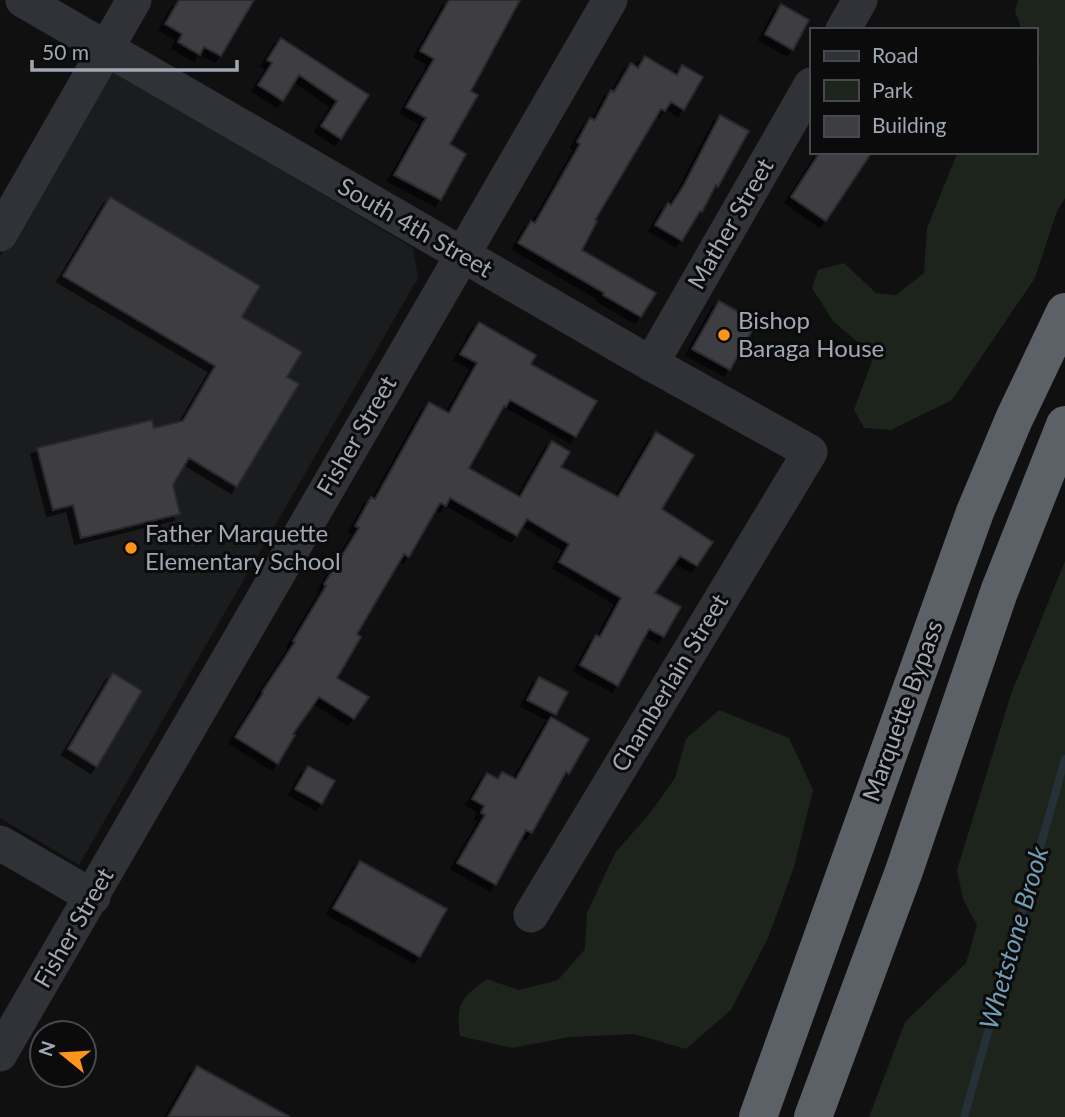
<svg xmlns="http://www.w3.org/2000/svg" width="1065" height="1117" viewBox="0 0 1065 1117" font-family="Lato,sans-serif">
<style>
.built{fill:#1b1c1e}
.green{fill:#1c241c}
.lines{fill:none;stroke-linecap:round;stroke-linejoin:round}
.stream{stroke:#253136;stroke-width:8}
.building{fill:#3c3e42;stroke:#292a2e;stroke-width:2;filter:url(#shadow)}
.minor{stroke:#303237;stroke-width:35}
.highway{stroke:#5c6168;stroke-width:38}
.poi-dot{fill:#ff941a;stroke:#0b0b0c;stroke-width:2.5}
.labels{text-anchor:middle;stroke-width:6;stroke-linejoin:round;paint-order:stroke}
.street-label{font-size:24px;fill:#9fa8b4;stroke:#0b0b0c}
.poi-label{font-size:24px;fill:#9fa8b4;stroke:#0b0b0c;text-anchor:start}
.water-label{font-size:26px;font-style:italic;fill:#729db4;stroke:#0b0b0c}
</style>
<defs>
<filter id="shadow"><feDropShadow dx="-6" dy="6" stdDeviation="0" flood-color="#0009"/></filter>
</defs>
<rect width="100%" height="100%" fill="#101011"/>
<path class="built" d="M106 66 413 248 418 278 79 865 0 818V256Z"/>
<path class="green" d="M1018 0H1065V198L1057 211 1035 278 952 400 891 430 864 428 854 410 874 356 833 321 812 288 818 270 844 263 876 293 896 295 924 273 927 228 956 156 961 152H1035V68L1040 61 1035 54V30H1022L1015 11Z
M1065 561V1117H869L905 1022 966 963 977 925 963 899 957 870 1011 694Z
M719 710 789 738 813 790 794 867 768 938 731 1010 686 1049 634 1034 569 1037 512 1048 460 1036C455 1004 462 997 487 979L519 990 558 980 585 949 587 913 615 853 651 812 675 778 686 739Z"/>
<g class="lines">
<path class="stream" d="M964 1117 1065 759"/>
</g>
<path class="building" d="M179 0H254L221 56 204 47 200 55 178 42 182 34 165 24Z
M449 0H520L471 91 478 95 450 144 466 154 441 200 394 175 426 118 406 107 434 59 420 51Z
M781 4 809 20 793 50 765 34Z
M281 38 369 95 341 139 321 126 337 101 299 75 283 101 258 85 272 63 267 60Z
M645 56 677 75 682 65 703 77 684 110 671 102 665 111 661 109 595 220 597 221 582 250 656 293 641 317 603 295 604 293 518 243 531 221 535 223 580 144 577 142 590 118 595 120 611 90 614 92 631 63 638 68Z
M720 115 749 131 718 187 716 185 702 212 700 211 682 241 655 225 668 203 671 205 684 185Z
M820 152H872L826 221 791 197Z
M110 197 260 286 242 317 302 352 287 377 299 384 237 487 189 458 173 485 180 514 81 538 73 505 53 510 37 448 152 420 154 428 183 421 215 366 63 276Z
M719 301 757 322 730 370 692 349Z
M479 322 536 355 531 364 597 401 576 437 510 400 506 407 504 406 469 468 520 497 552 441 570 452 561 467 618 497 656 432 694 455 662 509 713 542 697 566 680 556 655 593 681 607 664 637 649 629 618 686 580 665 596 635 600 637 621 598 559 562 569 544 527 519 517 536 450 498 446 506 440 503 409 557 404 554 357 634 361 637 337 678 369 697 354 719 319 697 293 734 295 735 278 764 235 737 263 693 262 692 295 642 293 641 326 586 324 584 359 528 355 526 371 497 375 499 429 402 449 413 477 363 460 354Z
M113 673 142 691 97 767 68 749Z
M539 677 568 692 556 715 527 700Z
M551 717 589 739 569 774 566 772 532 833 526 830 496 885 457 863 485 815 481 813 484 806 472 799 487 773 498 779 502 772 516 779Z
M308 766 335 781 322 804 295 789Z
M360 861 447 909 420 957 333 908Z
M197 1066 290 1117H168Z"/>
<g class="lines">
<path class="minor" d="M23 0 634 354 810 452 531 915
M843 30 860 0
M0 234 134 0
M651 364 811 85
M0 843 93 897
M0 1054 610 0"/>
<path class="highway" d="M758 1117 975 512 1014 419 1065 312
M813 1117 904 871 999 592 1065 425"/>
</g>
<g class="poi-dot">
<circle cx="724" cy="335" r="7"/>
<circle cx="131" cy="548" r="7"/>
</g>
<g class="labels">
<g class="street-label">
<text transform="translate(731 224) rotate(-60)" y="8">Mather Street</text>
<text transform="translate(415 228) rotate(30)" y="8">South 4th Street</text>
<text transform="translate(357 436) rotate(-60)" y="8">Fisher Street</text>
<text transform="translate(670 683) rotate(-59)" y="8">Chamberlain Street</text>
<text transform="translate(903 711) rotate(-70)" y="8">Marquette Bypass</text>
<text transform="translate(74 928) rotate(-60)" y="8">Fisher Street</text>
</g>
<g class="poi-label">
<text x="738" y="329">Bishop<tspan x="738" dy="28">Baraga House</tspan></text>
<text x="145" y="542">Father Marquette<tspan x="145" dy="28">Elementary School</tspan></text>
</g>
<g class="water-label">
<text transform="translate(1014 938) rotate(-74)" y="9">Whetstone Brook</text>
</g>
</g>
<rect x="810" y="28" width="228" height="126" fill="#0b0b0c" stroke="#464a4f" stroke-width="2"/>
<rect x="824" y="51" width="35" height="10" fill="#303237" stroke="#464a4f" stroke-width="2"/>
<text x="872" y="63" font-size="21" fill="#9fa8b4">Road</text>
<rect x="824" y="80" width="35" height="21" fill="#1c241c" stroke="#464a4f" stroke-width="2"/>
<text x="872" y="98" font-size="21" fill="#9fa8b4">Park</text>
<rect x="824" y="116" width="35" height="21" fill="#3c3e42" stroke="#464a4f" stroke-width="2"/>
<text x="872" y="133" font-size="21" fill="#9fa8b4">Building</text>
<g transform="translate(63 1054) rotate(288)"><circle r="33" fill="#0b0b0c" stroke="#464a4f" stroke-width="2"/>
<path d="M0-5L12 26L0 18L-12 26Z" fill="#ff941a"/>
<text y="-10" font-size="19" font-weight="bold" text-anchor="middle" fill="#9fa8b4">N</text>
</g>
<path d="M32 60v10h205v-10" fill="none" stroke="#9fa8b4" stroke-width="3.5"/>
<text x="42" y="60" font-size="21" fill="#9fa8b4" stroke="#0b0b0c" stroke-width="5" paint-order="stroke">50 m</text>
</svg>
